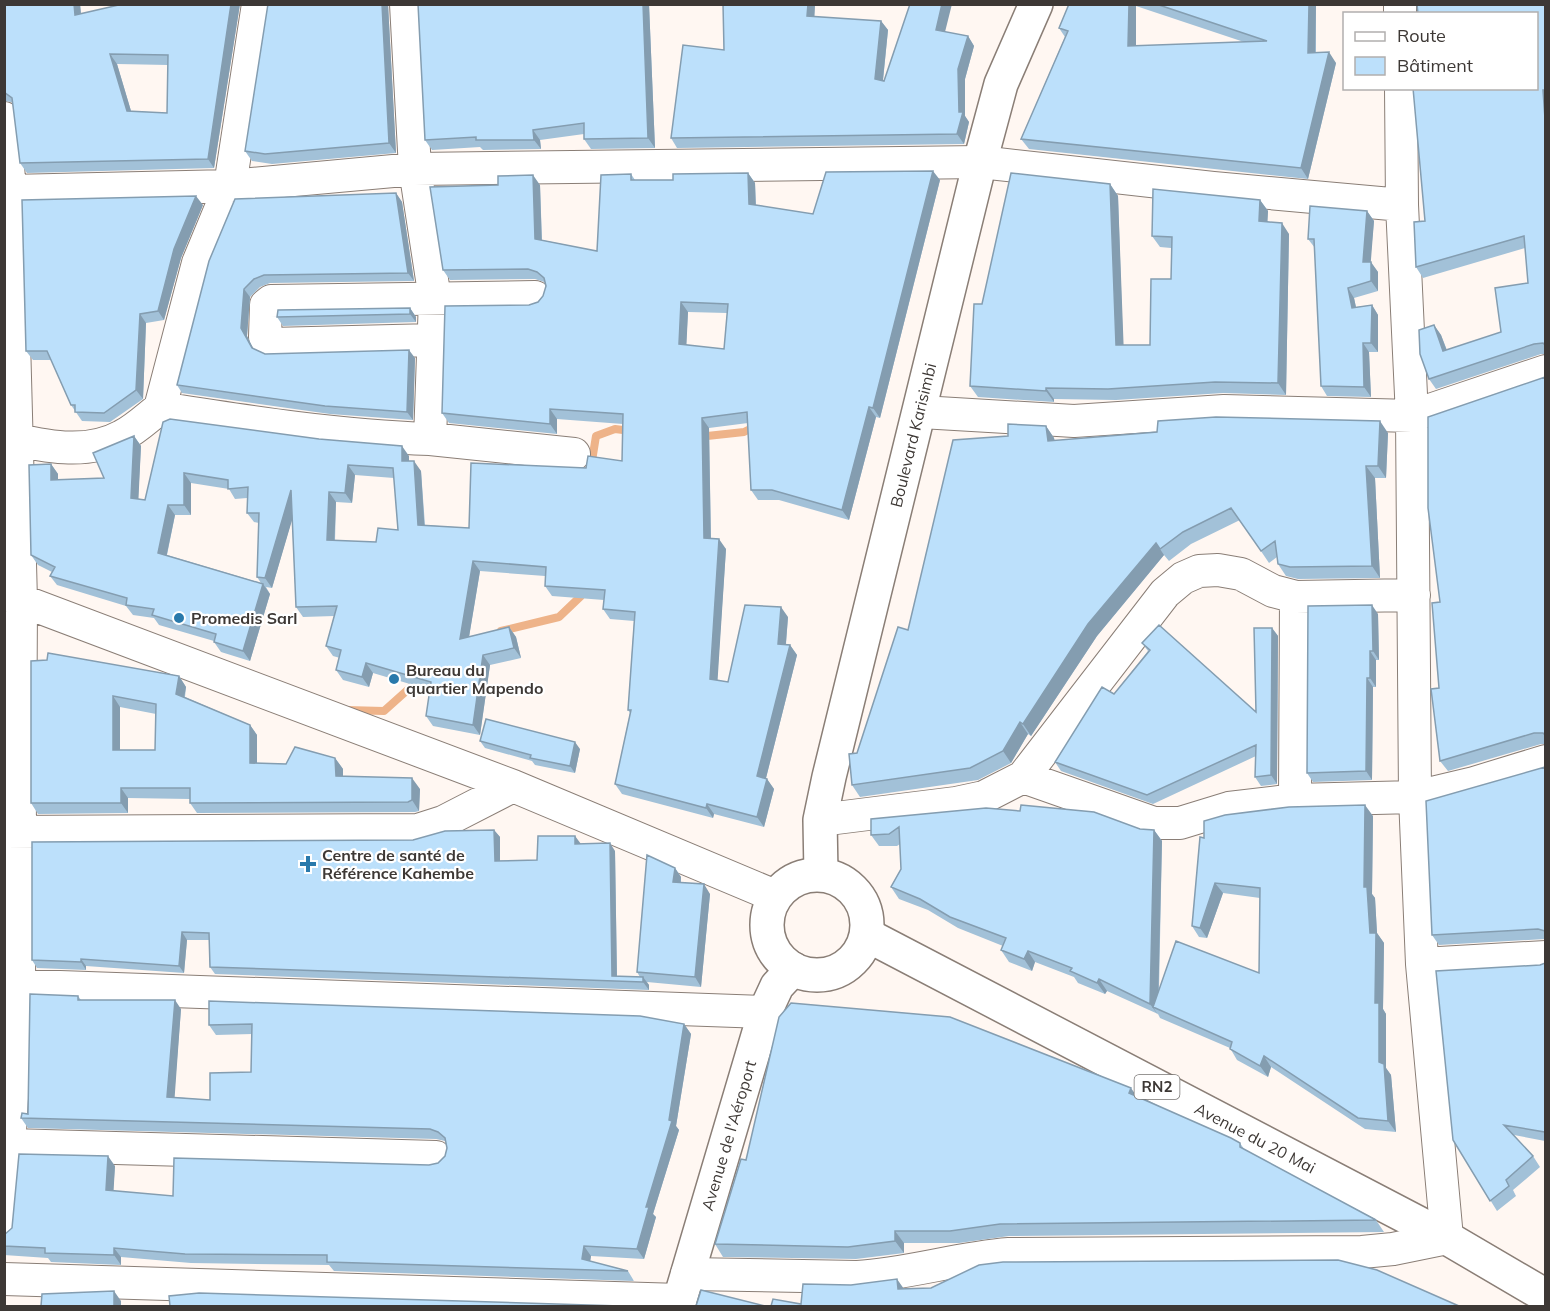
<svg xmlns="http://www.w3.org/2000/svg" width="1550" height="1311" viewBox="0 0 1550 1311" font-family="Mulish,sans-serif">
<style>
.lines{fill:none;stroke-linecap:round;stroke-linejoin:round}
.stream{stroke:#eeb389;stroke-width:8}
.minor-casing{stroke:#8a7e76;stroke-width:34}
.primary-casing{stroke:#8a7e76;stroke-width:36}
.trunk-casing{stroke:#8a7e76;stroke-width:36}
.minor{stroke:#fff;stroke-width:32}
.primary{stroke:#fff;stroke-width:33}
.trunk{stroke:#fff;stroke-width:33}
.wall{fill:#a2c1d8;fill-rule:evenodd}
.shaded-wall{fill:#849db0}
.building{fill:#bce0fb;stroke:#849db0;stroke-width:1.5;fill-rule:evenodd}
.poi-dot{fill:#2979ab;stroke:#fff;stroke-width:2}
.labels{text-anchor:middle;stroke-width:4.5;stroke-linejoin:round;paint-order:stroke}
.shield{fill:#fff;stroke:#777472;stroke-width:1.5}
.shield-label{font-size:15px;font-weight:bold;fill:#3d3835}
.street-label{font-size:16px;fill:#3d3835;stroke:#fff}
.poi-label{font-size:16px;font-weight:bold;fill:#3d3835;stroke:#fff;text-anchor:start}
</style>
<rect width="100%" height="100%" fill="#fff7f2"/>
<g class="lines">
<path class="stream" d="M698 437 744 432 758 425
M591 467 596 436 615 429 631 431
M501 631 559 617 581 596V590
M346 710 384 711 422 677"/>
<defs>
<path id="minor" d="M1400 4V14
M4 118 10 191 21 601 19 985 4 1228
M10 191 230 186 415 169 980 162 1213 188 1402 205
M434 340 271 344 265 337 266 305 271 301 535 297
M160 408 198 263 230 186 258 4
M921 412 1074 421 1224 411 1412 416 1546 371
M4 437C43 446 86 456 122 436 136 429 148 417 160 408 250 422 339 436 430 439L435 299 415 169 406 4
M430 439 574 454
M4 594 513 786 775 896
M1023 777 1154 823H1180L1229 808 1295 800 1415 797 1474 783 1546 761
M1295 800 1296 597
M820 820 956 803 984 797 1023 777 1165 593 1183 578 1199 571 1218 570 1241 574 1273 591 1296 597 1414 595
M4 832 418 830 443 822 513 786
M1422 964 1546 957
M4 985 765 1012
M10 1145 436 1157
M687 1274 857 1277C908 1274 957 1258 1009 1254L1362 1252 1393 1249 1447 1238 1422 964 1415 797 1412 416 1402 205 1401 88
M4 1279 680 1300"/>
<g id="primary">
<path id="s1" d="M821 874 820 820 829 777 980 162 1001 84 1036 4"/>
</g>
<g id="trunk">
<circle cx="817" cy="925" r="50"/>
<path id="s2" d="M867 935 1447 1238 1546 1296"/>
<path id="s3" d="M678 1306 765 1012 777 986 793 969"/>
</g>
</defs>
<use href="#minor" class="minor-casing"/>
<use href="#primary" class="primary-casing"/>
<use href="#trunk" class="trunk-casing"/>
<use href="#minor" class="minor"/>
<use href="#primary" class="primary"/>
<use href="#trunk" class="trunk"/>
</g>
<path class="wall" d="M4 4H80L81 14 123 4H240L214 168 27 173 20 163 13 103 11 102 4 101ZM117 64 168 65 167 113 131 111Z
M388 4 396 153 272 164 252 161 245 151Z
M418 4H649L655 148 591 149 584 139V134L540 140 541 149 483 150 480 147 432 150 425 140Z
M723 4H815L814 17 881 21 888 30 883 81 945 32 968 36 974 46 965 79V116L969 122 964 144 677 148 671 138 724 50Z
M1069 4H1316V53L1336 63 1308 179 1029 149 1021 139 1065 37 1059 28ZM1136 6 1244 42 1136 46Z
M1545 4V354H1541L1436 389 1429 379 1434 325 1441 335 1447 350 1501 332 1528 283 1525 248 1423 278 1416 267 1425 221 1536 88Z
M748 173 755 183 756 205 813 214 940 180 880 418 876 417 849 520 779 500H758L751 490 748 423 709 428 711 539 726 549 717 680 728 682 788 617 786 644 790 645 797 655 766 778 767 779 774 789 764 827 714 814 713 818 622 794 615 784 630 713 628 710 634 621 610 619 603 609 604 600 552 596 545 586V576L480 571 469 637 509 627 516 637 521 658 490 665 480 735 433 726 426 716 430 690 373 673 369 687 343 680 336 670 340 658 333 656 326 646 334 616 303 617 296 607 292 519 272 588 266 587 270 594 250 661 221 652 214 642V641L159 625 154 618 133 615 126 606 57 585 50 576 52 572 38 565 31 555 51 464 58 474V480L104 478 134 436 141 446 138 499 145 500 163 422 409 456V461L421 471 425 525 469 528 586 468 622 461 623 424 557 419V434L449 423 442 413 529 305 538 302 543 296 546 286 544 282 535 279 450 280 443 270 540 185 542 240 597 251 631 174 635 180H673ZM688 312 727 313 724 349 686 345ZM355 475 394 478 398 530 376 542 335 541 336 502 352 503ZM191 483 229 489 235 499 247 498V513L254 522 259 523 257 577 261 583 167 555 175 515H191Z
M1110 184 1118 196 1123 345H1150L1171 279V248L1160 247 1152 236 1260 200 1268 211 1267 222 1289 234 1286 395 1223 393 1116 400 1054 399V402L978 397 970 386 982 304Z
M396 193 402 202 414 281 270 283 260 287 250 297 247 336 253 348 265 354 415 358 413 420 330 414 182 393 177 385 209 261Z
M203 205 181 258 164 320 146 323 143 399 110 422 82 421 71 405 51 360H33L26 351Z
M1367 211 1374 221 1370 262 1378 272V291L1354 298 1356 307 1372 305 1378 315V352H1369L1371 397 1327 396 1321 386 1315 248 1308 239Z
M410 308 416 317V322L283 326 277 317Z
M1545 377V744H1541L1448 771 1440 761 1439 688 1440 602Z
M1046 426 1054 438 1055 441 1388 433 1386 478H1375L1380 578 1298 579 1286 576 1278 564 1277 557 1269 563 1240 520 1191 544 1169 561 1164 555 1097 636 1031 736 1028 734 1011 763 978 780 860 797 852 785 857 753 908 630 1008 436Z
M1378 614 1379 660H1376V687H1373L1372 780 1313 782 1307 773Z
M1272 628 1278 636 1277 784 1261 786 1255 777 1256 756 1153 804 1061 771 1055 762 1114 694 1148 651 1142 643 1256 712Z
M31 661 179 676 186 687 185 697 250 725 257 735V763L286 764 335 758 343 769V776L420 789 419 811 415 812 197 813 190 803V799L128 798V813L38 814 31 803ZM120 707 156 714 155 750H120Z
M480 741 580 749 575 773 535 765 532 761 485 748Z
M1545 767V939L1439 945 1432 935Z
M1373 816 1372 894 1375 898 1377 933 1384 943 1383 1009 1386 1014V1068L1391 1075 1396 1132 1365 1129 1271 1067 1268 1077 1237 1060 1230 1048 1160 1018 1158 1014 1107 991 1105 994 1078 983 1074 977 1035 962 1032 971 1009 962 1001 950 1003 946 958 928 928 910 899 899 891 887 901 869 900 844 897 846H879L871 835V819L1154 830 1162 841 1159 990 1259 973 1260 898 1223 893 1207 938 1199 937 1192 926 1204 838Z
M494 830 500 837V861L537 860 575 836 580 844 615 851 617 976 640 977 637 972 675 868 681 877V882L710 894 701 987 647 982 649 985V990L215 974 210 967 209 940H187L184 973 86 966V970L37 968 32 960 413 840Z
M1545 963V1141L1514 1135 1533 1156 1540 1167 1513 1190 1516 1196 1497 1211 1453 1140 1540 965Z
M78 996 81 1000 181 1009 174 1097 210 1100 251 1072 252 1034 216 1035 209 1025V1001L684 1024 691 1034 676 1126 679 1130 653 1214 656 1217 644 1259 591 1256 590 1261 628 1271 634 1281 334 1271 329 1265 191 1263 121 1257V1265L51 1262 48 1258 4 1255V1235L115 1166 113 1191 173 1196 429 1165 438 1163 445 1156 447 1148 445 1141 436 1139 28 1128 21 1118 28 1114Z
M1137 1096 1240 1143 1244 1149 1376 1220 1384 1232 1009 1236 959 1243H904V1253L856 1259 723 1257 715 1244Z"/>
<path class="shaded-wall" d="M74 4H80L82 25 75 15Z
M231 4H240L214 168 208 159Z
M382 4H388L396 153 389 143Z
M643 4H649L655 148 648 138Z
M808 4H815L814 26 807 16Z
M942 4H952L943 40 936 30Z
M1129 4H1135L1136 6V57L1128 46Z
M1309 4H1316L1315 64 1308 53Z
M881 21 888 30 882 89 875 79Z
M968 36 974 46 965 79V116L969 122 964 144 957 134 958 69Z
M1329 52 1336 63 1308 179 1301 168Z
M110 54 117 64 134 121 127 111Z
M1543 90 1545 93V119Z
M533 130 540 140 541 149 534 140Z
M933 171 940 180 880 418 873 408Z
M748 173 755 183 756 214 749 204Z
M533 175 540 185 542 249 535 239Z
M1110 184 1118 196 1124 356 1116 345Z
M396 193 402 202 414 281 408 273Z
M196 196 203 205 181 258 164 320 158 311 174 249Z
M1260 200 1268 211 1267 232 1259 221Z
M1367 211 1374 221 1370 272 1363 262Z
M1282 223 1289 234 1286 395 1278 383Z
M1371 262 1378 272V291L1371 281Z
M1348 288 1354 298 1358 317 1352 308Z
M244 289 250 297 247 336 257 356 252 348 241 328Z
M681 302 688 312 686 354 679 344Z
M1372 305 1378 315V352L1371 343Z
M410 308 416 317V322L410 314Z
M140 314 146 323 143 399 136 390Z
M1434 325 1441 335 1451 362 1443 351Z
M1363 343 1369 352 1371 397 1364 387Z
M409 350 415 358 413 420 407 412Z
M1046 388 1054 399V402L1046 391Z
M869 407 876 417 849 520 842 510Z
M550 409 557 419V434L550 424Z
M702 418 709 428 711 548 704 538Z
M1380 421 1388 433 1386 478 1378 466Z
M1046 426 1054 438 1056 453 1048 441Z
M134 436 141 446 138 508 131 498Z
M402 446 409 456V471L402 461Z
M414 461 421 471 425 535 418 525Z
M51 464 58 474V490L51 480Z
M348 465 355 475 352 503 345 493Z
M1366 466 1375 478 1380 578 1372 566Z
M184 473 191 483V515L184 505Z
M291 490 298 500 272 588 265 578Z
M329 492 336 502 334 550 327 540Z
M168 505 175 515 165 563 158 553Z
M719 539 726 549 717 689 710 679Z
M1156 543 1164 555 1097 636 1031 736 1023 724 1088 624Z
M473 561 480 571 467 649 460 639Z
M263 584 270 594 250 661 243 651Z
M1372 605 1378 614 1379 660 1373 651Z
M781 607 788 617 785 654 778 644Z
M509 627 516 637 521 658 514 648Z
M1272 628 1278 636 1277 784 1271 775Z
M790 645 797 655 764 786 757 776Z
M1370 651 1376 660V687L1370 678Z
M483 655 490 665 480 735 473 725Z
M366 663 373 673 369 687 362 677Z
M179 676 186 687 183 704 176 694Z
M1367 678 1373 687 1372 780 1366 771Z
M113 696 120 707V760L113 750Z
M1020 722 1028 734 1011 763 1003 751Z
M250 725 257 735V774L250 763Z
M575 742 580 749 575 773 570 766Z
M335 758 343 769V786L336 776Z
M412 778 420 789 419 811 412 800Z
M767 779 774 789 764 827 757 817Z
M121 788 128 798V813L121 803Z
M707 804 714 814 713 818 706 808Z
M1365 805 1373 816 1372 894 1375 898 1377 933 1384 943 1383 1009 1386 1014V1068L1391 1075 1396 1132 1388 1121 1379 1062 1370 933 1364 887Z
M494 830 500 837V869L495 861Z
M1154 830 1162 841 1158 1009 1153 1007 1158 1015 1150 1004Z
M575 836 581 844H575Z
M610 843 615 851 617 981 612 976Z
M675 868 681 877 680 891 673 882Z
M1215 883 1223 893 1207 938 1200 928Z
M704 884 710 894 701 987 695 977Z
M182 932 187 940 184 973 179 966Z
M1028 951 1035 962 1032 971 1024 959Z
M81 959 86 966V970L81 962Z
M643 977 649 985V990L643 982Z
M1099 979 1107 991 1105 994 1097 983Z
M175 1000 181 1009 174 1106 167 1097Z
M684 1024 691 1034 676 1126 679 1130 653 1214 656 1217 644 1259 637 1249 646 1207 669 1120Z
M1264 1056 1271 1067 1268 1077 1260 1066Z
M1131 1088 1140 1101 1129 1093Z
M108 1156 115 1166 113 1200 106 1190Z
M895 1231 904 1243V1253L895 1241Z
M584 1246 591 1256 589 1269 582 1259Z
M114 1248 121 1257V1265L114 1255Z
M897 1279 904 1289H898Z
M114 1291 121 1301V1306H114Z"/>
<path class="building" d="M4 4H74L75 15 123 4H231L208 159 20 163 12 98 4 92ZM110 54 168 55 167 113 127 111Z
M268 4H382L389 143 265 154 245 151Z
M418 4H643L648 138 584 139V123L533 130 534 140H476V137L425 140Z
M723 4H808L807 16 881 21 875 79 884 81 910 4H942L936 30 968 36 958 69 959 112H963L957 134 671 138 683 45 724 50Z
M1069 4H1129L1128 46 1267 41 1156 4H1309L1308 53 1329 52 1301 168 1021 139 1068 31 1059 28Z
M1417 4H1545V90H1543L1545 119V345L1543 343 1534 344 1429 379 1420 354 1419 330 1434 325 1443 351 1501 332 1495 288 1528 283 1524 236 1416 267 1414 222 1425 221 1413 88H1536V14H1418Z
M933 171 873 408 869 407 842 510 772 490H751L747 412 702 418 704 538 719 539 710 679 728 682 745 605 781 607 778 644 790 645 757 776 767 779 757 817 707 804 706 808 615 784 631 710H628L635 612 603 609 605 590 545 586 546 567 473 561 460 639 509 627 514 648 483 655 473 725 426 716 431 682 366 663 362 677 336 670 341 650 326 646 337 606 296 607 291 490 265 578 257 577 259 513H247L248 487 228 489V480L184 473V505H168L158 553 263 584 243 651 214 642 216 634 152 615 154 609 126 605 127 598 50 576 55 567 31 555 29 465 51 464V480L104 478 93 453 134 436 131 498 145 500 163 422 170 419 319 439 402 446V461H414L418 525 469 528 471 463 586 468 588 456 622 461 623 414 550 409V424L442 413 445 306 529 305 538 302 543 296 546 286 544 278 537 272 528 269 443 270 430 187 498 185V176L533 175 535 239 597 251 601 175 631 174V180H673V174L748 173 749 204 813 214 826 172ZM681 302 728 304 724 349 679 344ZM348 465 393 468 398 530 378 528 376 542 327 540 329 492 345 493Z
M1011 173 1110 184 1116 345H1150L1151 279H1171L1172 237 1152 236 1153 189 1260 200 1259 221 1282 223 1278 383 1215 382 1108 389 1046 388V391L970 386 974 304H982Z
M396 193 408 273 264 275 254 279 244 289 241 328 252 348 265 354 409 350 407 412 325 406 177 385 209 261 235 199Z
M196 196 174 249 158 311 140 314 136 390 104 413 75 412V405H71L47 351H26L22 200Z
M1310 206 1367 211 1363 262H1371V281L1348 288 1352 308 1372 305 1371 343H1363L1364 387 1321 386 1314 239H1308Z
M410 308V314L277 317 278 310Z
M1545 377V735L1543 733H1534L1440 761 1431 689 1439 688 1432 603 1440 602 1428 508V417Z
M1216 417 1380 421 1378 466H1366L1372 566 1290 567 1278 564 1275 541 1261 551 1231 508 1183 532 1160 549 1156 543 1088 624 1023 724 1020 722 1003 751 970 768 852 785 849 754 857 753 898 627 908 630 953 440 1008 436V424L1046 426 1048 441 1157 432 1158 421Z
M1372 605 1373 651H1370V678H1367L1366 771 1307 773 1308 606Z
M1159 625 1256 712 1254 628H1272L1271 775 1255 777 1256 745 1147 795 1055 762 1102 687 1114 694 1150 650 1142 643Z
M48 653 179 676 176 694 250 725V763L286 764 295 747 335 758 336 776 412 778V800L408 802 190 803V788H121V803H31V661L47 660ZM113 696 156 704 155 750H113Z
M486 719 575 742 570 766 530 758 531 755 480 741Z
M1545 767V931L1538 929 1432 935 1426 801Z
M1021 805 1094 812 1140 829 1154 830 1150 1004 1099 979 1097 983 1070 971 1072 968 1028 951 1024 959 1001 950 1006 938 950 917 920 899 891 887 901 869 899 827 889 834 871 835V819L986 808 1020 811Z
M1365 805 1364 887H1367L1370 933H1376L1375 1003H1379V1062L1384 1064 1388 1121 1358 1118 1264 1056 1260 1066 1230 1049 1232 1042 1153 1007 1176 941 1259 973 1260 888 1215 883 1200 928 1192 926 1200 837 1204 838V821L1225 815 1289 807Z
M494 830 495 861 537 860 538 836H575V844L610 843 612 976 643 977V982L210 967 209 933 182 932 179 966 81 959V962L32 960V842L413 840 445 831Z
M647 855 675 868 673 882 704 884 695 977 637 972Z
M1545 963V1132L1504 1125 1533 1156 1506 1180 1509 1186 1490 1201 1453 1140 1436 971 1540 965Z
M30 994 78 996V1000H175L167 1097 210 1100V1073L251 1072 252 1024 209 1025V1001L640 1016 684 1024 669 1120 672 1121 646 1207H649L637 1249 584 1246 582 1259 628 1271 327 1262V1255L185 1254 114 1248V1255L45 1253V1248L4 1246V1235L12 1228 19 1154 108 1156 106 1190 173 1196 174 1158 429 1165 438 1163 445 1156 447 1148 445 1138 438 1132 430 1129 21 1118 22 1113 28 1114Z
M791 1003 950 1017 1131 1088 1129 1093 1231 1138 1240 1143V1147L1376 1220 1000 1224 950 1231H895V1241L848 1247 715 1244 741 1159 746 1160 779 1017Z
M1338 1260 1377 1270 1459 1306H771L773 1299 801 1304 803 1284 851 1285 897 1279 898 1289 931 1288 979 1265 1003 1262Z
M701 1290 765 1306H696Z
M114 1291V1306H41L42 1294Z
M199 1293 621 1306H170L169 1296Z"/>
<g class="poi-dot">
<circle cx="179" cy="618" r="6"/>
<circle cx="394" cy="679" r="6"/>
<path d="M305 855h6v6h6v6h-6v6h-6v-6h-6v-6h6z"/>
</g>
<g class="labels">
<rect class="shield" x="1134.5" y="1075" width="45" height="24" rx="4.5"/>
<g class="shield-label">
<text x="1157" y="1092">RN2</text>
</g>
<g class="street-label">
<text dy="6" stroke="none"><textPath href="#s1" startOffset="450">Boulevard Karisimbi</textPath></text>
<text dy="6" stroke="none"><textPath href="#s3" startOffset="178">Avenue de l'Aéroport</textPath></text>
<text dy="6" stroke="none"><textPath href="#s2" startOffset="438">Avenue du 20 Mai</textPath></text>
</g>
<g class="poi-label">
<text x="191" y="624">Promedis Sarl</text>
<text x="406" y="676">Bureau du<tspan x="406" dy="18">quartier Mapendo</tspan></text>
<text x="322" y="861">Centre de santé de<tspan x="322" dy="18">Référence Kahembe</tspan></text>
</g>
</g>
<rect width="1550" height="1311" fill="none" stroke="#3d3835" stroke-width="12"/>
<rect x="1343" y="12" width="195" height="78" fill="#ffffff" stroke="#b1afae" stroke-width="1.5"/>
<rect x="1355" y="32" width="30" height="9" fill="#ffffff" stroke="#b1afae" stroke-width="1.5"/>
<text x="1397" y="42" font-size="18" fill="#3d3835">Route</text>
<rect x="1355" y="57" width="30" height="18" fill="#bce0fb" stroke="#b1afae" stroke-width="1.5"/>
<text x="1397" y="72" font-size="18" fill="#3d3835">Bâtiment</text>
</svg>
